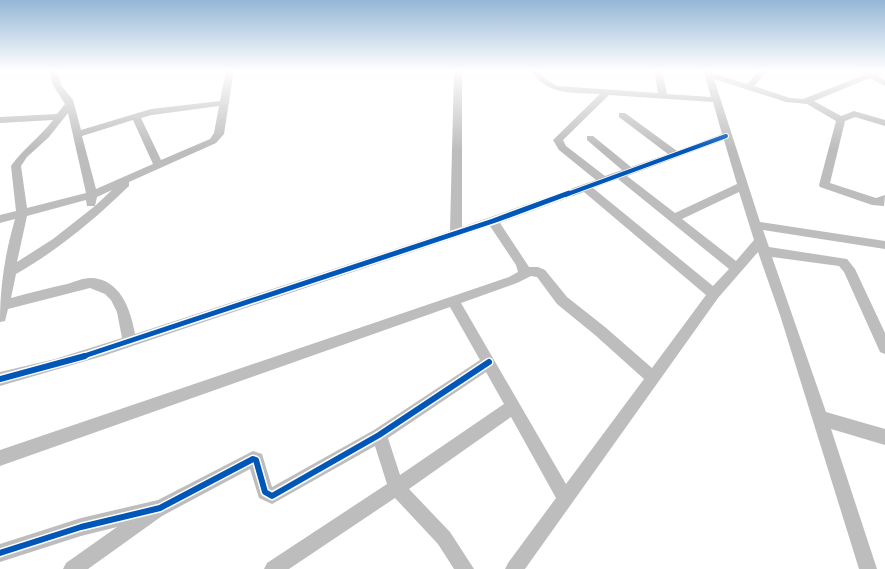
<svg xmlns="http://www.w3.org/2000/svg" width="885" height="569" viewBox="0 0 885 569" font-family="'PT Sans',sans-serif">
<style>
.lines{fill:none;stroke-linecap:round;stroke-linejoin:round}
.minor{fill:#bdbdbd;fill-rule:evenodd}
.cycleway-far2-casing{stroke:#fff;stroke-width:6}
.cycleway-far1-casing{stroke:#fff;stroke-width:8}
.cycleway-casing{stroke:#fff;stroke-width:9}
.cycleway-far2{stroke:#0057b8;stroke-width:4}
.cycleway-far1{stroke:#0057b8;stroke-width:5}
.cycleway{stroke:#0057b8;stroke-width:6}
</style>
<rect width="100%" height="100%" fill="#fff"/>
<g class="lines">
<path class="minor" d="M49 70H57L61 85 73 100 81 130 151 109 220 101 226 70H234L224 134 216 143 129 182V186C94 220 58 250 16 274L11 298C29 293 48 288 67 284 74 282 83 278 90 278 120 278 131 310 135 334L450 231 454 70H462V227L596 180 559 150 553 140 600 94C569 92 550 96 529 70H537L547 80 557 86 658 93 654 70H662L667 94 711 97 703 70H711L712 73 747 84 760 70H769L754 86 790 98 803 99 864 75 857 70H867L871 72 885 70V72L877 76 885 80V86L870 78 814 101 841 116 854 111 885 120V126L855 117 845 121 830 183 876 198 885 195 884 206 872 205 820 187 819 185 836 121 807 104 786 102 714 79 760 222 885 241V249L763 230 769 247 847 259 855 269 885 333V354L880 352 844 272 839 266 772 257 826 412 885 429V445L831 429 877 569H859L780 315 758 252 718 298 525 569H505L508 563 556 498 511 417 409 489 450 532 474 569H454L438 544 395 498 289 569H264L267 563 387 484 375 446 272 504 259 498 250 469 162 516 88 569H63L66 563 117 527 81 536 0 562V544L81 518 158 500 253 451 262 454 272 487 374 430 480 360 450 307 0 466V450L509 277 518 272 516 265 490 226 103 356 0 386V372L55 359 122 338 117 312 111 300 105 294 90 288 8 309 5 321 0 322C0 286 5 254 15 219L0 223V215L16 211 11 166C23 149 40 137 53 120L0 123V117L57 114 65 104 53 85ZM609 95 713 102 722 134 677 151 625 113H619V117L668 154 631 167 593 136H587V140L622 170 605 176 566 146 563 140ZM219 106 214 133 210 139 161 160 141 118 152 115ZM68 113 86 193 27 208 21 166 27 157 49 137ZM133 120 153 164 96 189 82 136ZM724 140 737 184 675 213 627 176ZM618 179 729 269 713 286 593 188ZM112 190 95 206 97 197ZM584 192 706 295 652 368 605 327 567 297 545 270 538 267H529L500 223ZM739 192 754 240 736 261 682 219ZM86 200 87 206H95L53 239 17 262 27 216ZM531 276 537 277 557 304 595 335 644 379 566 484 461 303 517 283ZM486 372 504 404 400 475 388 438Z"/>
<defs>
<path id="cycleway-far2" d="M565 195 726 136"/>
<path id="cycleway-far1" d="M81 357 493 221 569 193"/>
<path id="cycleway" d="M0 379 85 356
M0 553 81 527 160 508 253 459 256 460 265 492 272 496 379 435 489 362"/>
</defs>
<use href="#cycleway-far2" class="cycleway-far2-casing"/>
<use href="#cycleway-far1" class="cycleway-far1-casing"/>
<use href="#cycleway" class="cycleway-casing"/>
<use href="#cycleway-far2" class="cycleway-far2"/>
<use href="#cycleway-far1" class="cycleway-far1"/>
<use href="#cycleway" class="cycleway"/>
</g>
<linearGradient id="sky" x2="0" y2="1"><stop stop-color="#95b6d6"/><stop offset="0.47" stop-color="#fff"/><stop offset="1" stop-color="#fff" stop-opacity="0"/></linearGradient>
<rect width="885" height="150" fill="url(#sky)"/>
</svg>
